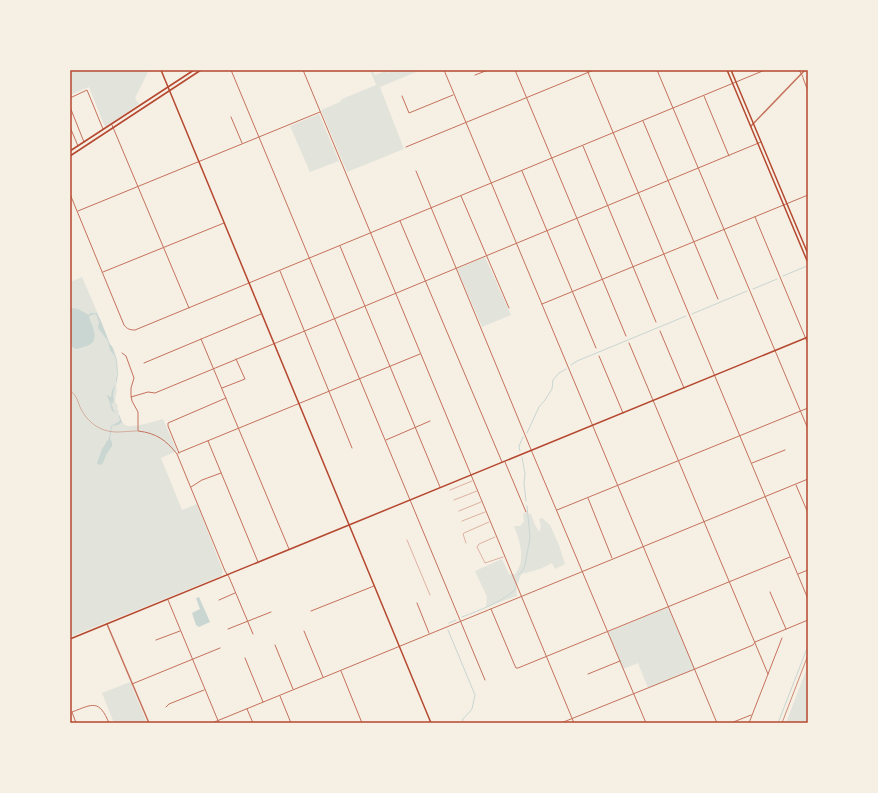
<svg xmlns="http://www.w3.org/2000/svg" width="878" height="793" viewBox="0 0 878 793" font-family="'Source Sans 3',sans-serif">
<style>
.green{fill:#e2e4dc}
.water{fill:#c9d6d2}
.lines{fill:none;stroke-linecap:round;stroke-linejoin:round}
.stream{stroke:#c9d6d2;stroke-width:1}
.service{stroke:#c5725c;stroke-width:0.5}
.minor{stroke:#c5725c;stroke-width:1}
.tertiary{stroke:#c5725c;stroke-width:1.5}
.secondary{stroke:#b5482f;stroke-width:1.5}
.primary{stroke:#b5482f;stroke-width:1.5}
.rail{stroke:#cf8b77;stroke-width:1}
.neatline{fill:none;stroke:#b5482f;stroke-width:1.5}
</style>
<rect width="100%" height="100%" fill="#f6efe4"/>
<path class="green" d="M75 70H149L135 98 139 104 105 127 89 87 70 95V72Z
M370 70H372L375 75 386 71 387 73 393 70H421L380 87 404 149 347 172 321 110 340 102 342 99 376 85Z
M319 114 339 161 310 172 290 126Z
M485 257 511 315 482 327 457 269Z
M82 277 98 314 97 315C100 323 103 331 107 339 111 347 116 355 117 365 118 373 114 384 117 390 116 396 113 401 118 406L117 409 119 411 118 413C121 417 121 422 125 425 130 429 156 421 163 419L177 451 161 458 182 510 197 504 223 571 221 576 70 637V282Z
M523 513 531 514 535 525 539 532 541 526 539 519 542 518 550 525 559 545 565 564 555 569 552 563 540 569 522 574 520 577 516 588 517 596 486 607 487 597 475 571 502 559 509 574H515C526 561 520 541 514 526H520L524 521Z
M668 607 695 669 648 688 638 663 623 669 608 632Z
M808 665V723H786Z
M130 682 147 723H114L102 693Z"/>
<path class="water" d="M71 308 78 309 89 315 90 313H97L101 321 110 344 113 348 117 360 118 374 116 386 114 389 113 398 114 399 113 403H111L114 411C120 416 119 414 122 422L118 425 112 426 110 439 112 442V446L106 455 103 463 101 465 97 464V463L102 449 109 438 111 426 118 422 120 420 118 414 112 411C110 406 110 401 107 396L108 395 110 397H111L112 390 116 385V378L117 375 116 360 114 355 110 350 108 341 98 328 99 322 96 314 91 315 89 317C92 325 100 340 89 345 85 347 80 348 76 349L72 347 70 342V309Z
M199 597 210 622 199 627 196 625 192 613 200 609 196 598Z"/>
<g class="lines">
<path class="stream" d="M783 276 807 266
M753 289 777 279
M692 314 747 291
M571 365 577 361 686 316
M527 433 539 407 545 400 552 389 553 380 559 373 566 369
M520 451 519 446 523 437
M522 457 525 474 524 483 526 501
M518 575 523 570 525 565 530 538 527 506
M462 617C480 610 500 603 515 590L516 589 515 587
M449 623 456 620
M448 630 475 695 472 709 463 719 462 723
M778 723 808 646"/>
<path class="service" d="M70 391C77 395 77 400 80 407 87 422 100 432 117 432 124 432 130 431 137 431
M450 490 472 481
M454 500 477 491
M459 511 481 502
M462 521 485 512
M495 537 479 544 477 547 485 563 503 557
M407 540 430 595
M466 543 463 534 464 533 489 522"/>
<path class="minor" d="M231 70 485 680
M303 70 574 723
M444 70 717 723
M515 70 626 336
M587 70 808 599
M657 70 808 429
M799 70 803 77
M475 75 488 70
M803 78 808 91
M402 96 409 113 453 95
M704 96 729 156
M70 98 87 90 103 129
M70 107 84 142
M231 117 242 143
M643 121 718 299
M112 125 189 308
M70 127 78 146
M583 146 656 322
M406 147 594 70
M416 171 532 452 646 723
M522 171 596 348
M70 194 124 325C127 329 130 330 135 330L765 70
M461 196 509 308
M78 211 320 112
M755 217 808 344
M400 221 502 462
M340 246 440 487
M280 271 352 448
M103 272 224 223
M542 304 808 195
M660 331 684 388
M201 339 227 401 289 549
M629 343 768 674
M122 353 126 356 134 378 131 388V395L132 401 138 412V431C156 433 166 440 177 454L225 571 229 577 253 634
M599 356 623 413
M144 363 261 314
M222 388 245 379 236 359
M131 397 148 392 155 393 761 142
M386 440 430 421
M208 441 258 562
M178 453 420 354
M179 453 168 426V423L226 398
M505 462 526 512
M752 463 785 450
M796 485 808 513
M191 487 202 480 221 473
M588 498 612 558
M557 510 808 408
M798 574 808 570
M770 592 786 629
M168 600 219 723
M219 600 235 593
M417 603 429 633
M491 609 515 666 516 668H518L790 557
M311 611 374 586
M228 629 271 612
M304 631 323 677
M156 640 180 631
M275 645 293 689
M245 658 263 702
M341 671 362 723
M588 674 620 661
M132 684 220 648
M280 696 291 723
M166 707 169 704 204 690
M247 709 253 723
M76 723 72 712C93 704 99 699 109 723
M212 723 613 559 808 479
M561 723 695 669 753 645 755 642 808 620
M731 723 751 715
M749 723 782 638"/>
<path class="tertiary" d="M751 126 805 70
M107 624 149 723"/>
<path class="secondary" d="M727 70 808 263
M731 70 808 254
M70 151 194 70
M70 156 201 70
M70 639 349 525"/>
<path class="primary" d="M161 70 431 723
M349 525 808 337"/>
<path class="rail" d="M782 723 808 655"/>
</g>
<rect width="878" height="793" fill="none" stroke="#f6efe4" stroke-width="142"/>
<rect x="71" y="71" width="736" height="651" class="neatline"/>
</svg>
